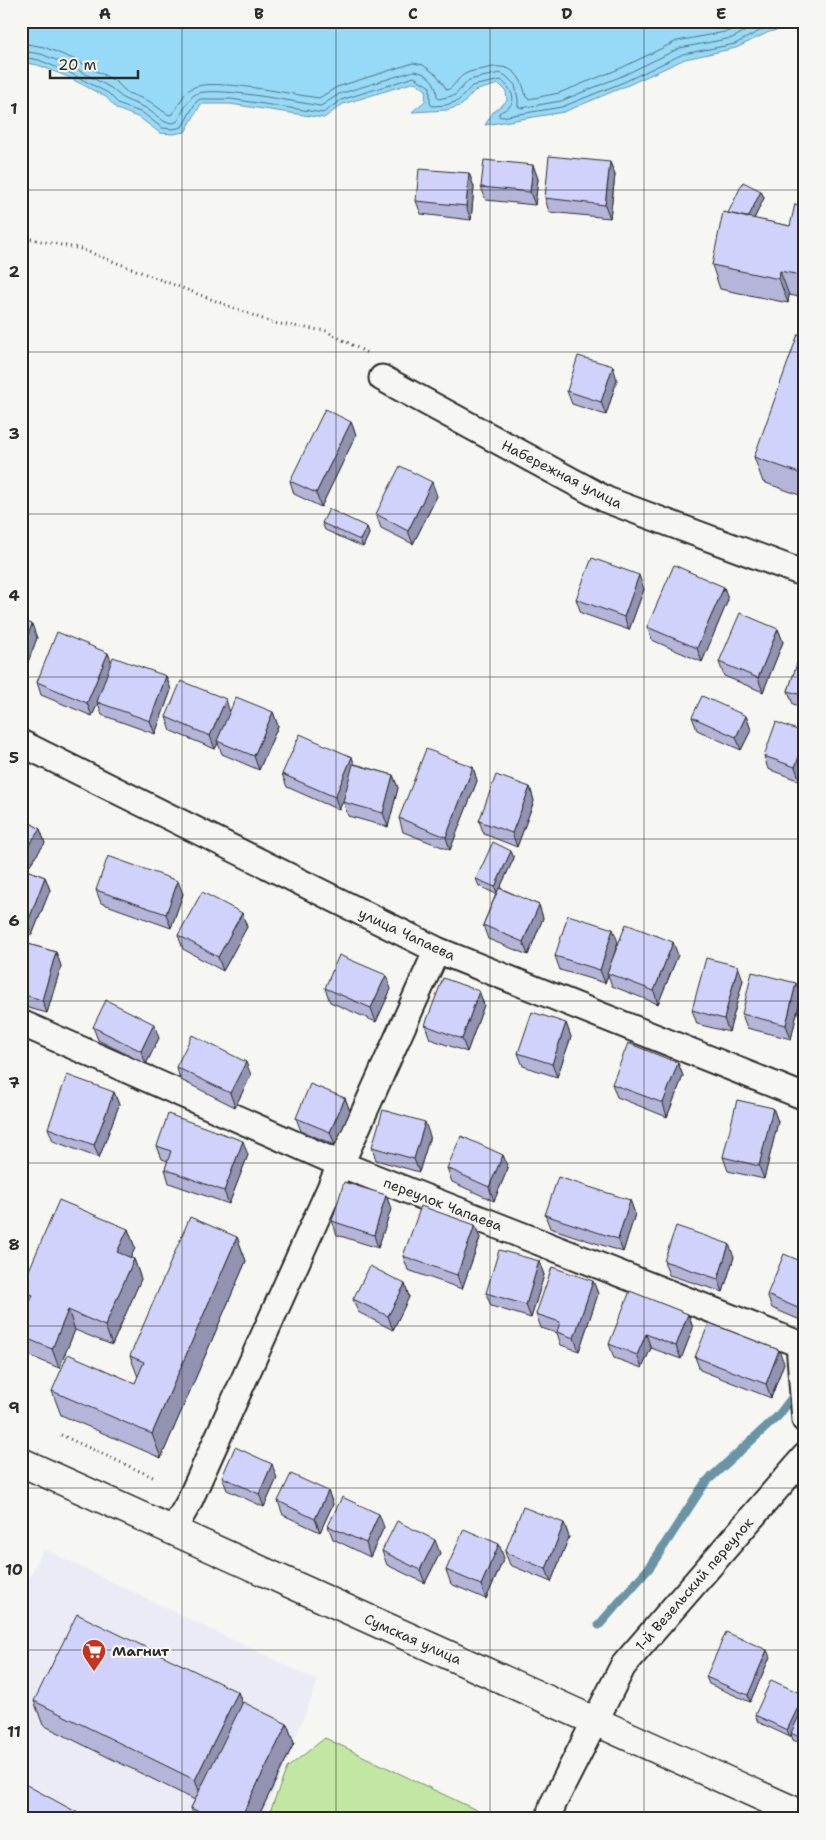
<svg xmlns="http://www.w3.org/2000/svg" width="826" height="1840" viewBox="0 0 826 1840" font-family="'Shantell Sans',sans-serif">
<style>
.built{fill:#ebebf5}
.green{fill:#c2e7a2;stroke:#768966}
.water{fill:#96daf8;stroke:#6b94a6}
.lines{fill:none;stroke-linecap:round;stroke-linejoin:round}
.shore{stroke:#56717d;stroke-width:1}
.stream{stroke:#6b94a6;stroke-width:9}
.minor-casing{stroke:#2b2b2b;stroke-width:29}
.primary-casing{stroke:#2b2b2b;stroke-width:31}
.path{stroke:#2b2b2b;stroke-width:3;stroke-dasharray:1 4;stroke-linecap:butt}
.minor{stroke:#f6f6f2;stroke-width:25}
.primary{stroke:#f6f6f2;stroke-width:28}
.wall{fill:#b4b5d8;stroke:#2b2b2b}
.shaded-wall{fill:#9293b0;stroke:#2b2b2b}
.building{fill:#d1d2fb;stroke:#2b2b2b}
.grid{fill:none;stroke:#2b2b2b;stroke-width:1;stroke-opacity:0.55}
.labels{text-anchor:middle;stroke-width:4.5;stroke-linejoin:round;paint-order:stroke}
.street-label{font-size:14px;fill:#2b2b2b;stroke:#f6f6f2}
.poi-label{font-size:14px;font-weight:bold;fill:#2b2b2b;stroke:#f6f6f2;text-anchor:start}
.neatline{fill:none;stroke:#2b2b2b;stroke-width:2}
.grid-label{font-size:16px;text-anchor:middle;font-weight:bold;fill:#2b2b2b}
</style>
<rect width="100%" height="100%" fill="#f6f6f2"/>
<filter id="ink" filterUnits="userSpaceOnUse"><feTurbulence type="fractalNoise" baseFrequency=".02" numOctaves="2"/><feDisplacementMap in="SourceGraphic" scale="10" xChannelSelector="R" yChannelSelector="G"/><feConvolveMatrix kernelMatrix="1 2 1 2 8 2 1 2 1" color-interpolation-filters="sRGB"/></filter>
<g filter="url(#ink)">
<path class="built" d="M44 1549 318 1681 263 1819H21V1593Z"/>
<path class="green" d="M325 1738 495 1819H267L287 1768Z"/>
<path class="water" d="M21 21H805V23L769 32 736 48 685 59 626 86 564 112 485 125 494 111 507 101 506 91 499 84 474 91 462 105 447 110 412 112 425 101 426 90 415 82 343 104 324 118 230 104H201L185 132 173 134 160 133 140 118 117 109 106 97 68 77 38 65 21 62Z"/>
<g class="lines">
<path class="shore" d="M21 43 44 47 76 60 115 81 128 93 149 101 167 114 171 115C179 108 182 93 192 88 212 77 294 95 319 98L337 87 413 63 423 65 437 75 447 90C455 87 457 78 465 74 470 71 478 70 484 69 509 62 521 72 526 97L529 99 559 93 619 69 677 41 730 31 748 21
M21 51 41 54 73 67 111 88 124 99 146 108 165 122 173 123 178 121C182 113 187 101 194 95 209 84 299 103 321 106L339 94 414 71C429 73 437 83 437 97L439 99 455 95 469 80 500 73 506 76 515 85 518 99V106L521 108 561 101 622 76 680 48 732 38 765 21
M21 57 39 60 70 73 108 93 120 105 143 113 162 128 173 129 182 127 196 102 200 99H231L323 113 341 100 414 77 430 87V103L432 106 446 105 458 101 472 86 501 80C507 85 518 97 510 106 507 109 502 111 499 113V116L501 117 562 107 624 82 683 54 735 44 767 27 790 21"/>
<path class="stream" d="M599 1625 650 1567 705 1483 778 1416 798 1390"/>
<defs>
<path id="minor" d="M382 378 607 500 805 574
M21 743 437 950 805 1097
M21 1023 340 1164 799 1344 805 1420
M173 1530 188 1504 437 950
M548 1819 553 1804 623 1666 805 1456"/>
<path id="primary" d="M21 1462 805 1816"/>
</defs>
<use href="#minor" class="minor-casing"/>
<use href="#primary" class="primary-casing"/>
<path class="path" d="M21 237 81 249 273 323 326 331 369 354
M61 1435 155 1478
M670 1818V1819"/>
<use href="#minor" class="minor"/>
<use href="#primary" class="primary"/>
</g>
<path class="wall" d="M610 162 615 175 610 218 549 212 545 198Z
M533 165 538 179 535 205 486 200 481 187Z
M469 173 474 187 471 220 421 214 416 201Z
M761 191 764 198 754 219 790 226 805 206V298L789 295 788 303 720 289 712 265 728 213Z
M805 336V497L763 482 754 457Z
M617 380 606 415 572 404 567 391Z
M351 422 356 435 321 507 294 494 290 481Z
M437 496 413 544 381 528 376 514Z
M322 523 367 527 369 534 363 547 325 530Z
M724 587 728 600 702 662 652 640 647 627Z
M644 589 629 630 581 613 576 599Z
M21 620 37 638 24 672 21 670Z
M778 629 783 642 763 692 724 676 719 662Z
M805 643V708L793 704 788 691Z
M108 653 111 662 166 676 171 690 155 734 102 715 98 703 92 716 41 695 37 682Z
M230 711 273 712 278 726 259 770 222 754 218 743 215 749 171 731 166 717Z
M746 716 751 730 741 750 697 730 692 717Z
M805 733V768L800 781 768 769 764 756Z
M355 764 393 775 398 788 388 827 348 816 343 801 339 810 287 787 282 774Z
M473 767 477 781 450 850 403 832 399 818Z
M530 787 534 801 517 847 484 834 479 821Z
M21 817 40 829 45 843 26 870 45 877 50 890 32 935 21 931Z
M514 858 500 888 539 905 543 918 528 955 488 939 483 925 496 894 479 886 476 879Z
M96 890 183 894 171 928 101 903Z
M242 913 247 927 223 971 183 949 178 935Z
M21 942 56 952 61 966 47 1013 21 1006Z
M618 942 614 954 678 955 658 1004 612 986 608 975 605 983 560 970 555 956Z
M743 980 729 1032 697 1024 692 1010Z
M325 988 391 989 376 1022 330 1002Z
M479 991 484 1005 467 1052 430 1039 425 1025Z
M801 996 791 1039 747 1028 742 1014Z
M566 1023 571 1037 557 1077 523 1066 518 1053Z
M93 1027 159 1038 146 1064 98 1040Z
M678 1063 683 1076 667 1117 617 1097 612 1084Z
M176 1067 251 1075 235 1107 181 1080Z
M114 1092 119 1105 99 1158 53 1141 48 1128Z
M345 1098 350 1111 335 1145 301 1131 296 1118Z
M773 1108 778 1122 764 1179 728 1171 723 1157Z
M430 1136 419 1172 376 1160 372 1147Z
M157 1146 248 1155 229 1204 169 1183 165 1169 168 1161 162 1159Z
M503 1155 508 1168 494 1201 452 1182 447 1168Z
M386 1195 391 1209 378 1248 337 1235 332 1221Z
M630 1200 635 1214 623 1252 550 1228 545 1215Z
M475 1225 480 1238 462 1289 408 1270 403 1256Z
M128 1229 135 1248 130 1258 134 1259 141 1279 112 1345 75 1330 59 1368 23 1353 21 1347V1323L27 1308 21 1291V1289Z
M237 1237 246 1261 161 1458 61 1415 52 1391 135 1383 138 1377 130 1356Z
M734 1257 723 1292 669 1275 664 1261Z
M539 1261 544 1275 531 1318 491 1306 486 1293Z
M805 1263V1322L772 1308 767 1295Z
M593 1281 598 1294 579 1351 561 1345 557 1333 541 1328 536 1314Z
M405 1284 409 1297 393 1330 358 1312 353 1299Z
M688 1314 693 1328 681 1359 651 1348 642 1368 614 1358 609 1344Z
M695 1357 784 1363 771 1398 700 1370Z
M222 1477 277 1478 264 1507 227 1490Z
M328 1491 333 1504 320 1532 283 1515 278 1501Z
M564 1523 569 1537 551 1582 510 1565 505 1552Z
M328 1526 384 1527 370 1557 333 1539Z
M382 1551 440 1553 425 1583 387 1565Z
M504 1558 486 1599 451 1584 446 1570Z
M770 1657 750 1702 709 1684 706 1677Z
M238 1692 242 1704 287 1724 294 1743 257 1819H195L191 1808 195 1800 43 1725 34 1701Z
M805 1698V1745L793 1740 791 1734 790 1737 758 1722 755 1715Z"/>
<path class="shaded-wall" d="M610 162 615 175 610 218 605 205Z
M533 165 538 179 535 205 530 192Z
M469 173 474 187 471 220 466 206Z
M761 191 764 198 746 235 743 228Z
M780 271 789 295 788 303 779 279Z
M613 366 617 380 606 415 601 402Z
M351 422 356 435 321 507 316 493Z
M432 482 437 496 413 544 408 531Z
M367 527 369 534 363 547 360 540Z
M639 575 644 589 629 630 624 617Z
M724 587 728 600 702 662 697 648Z
M32 624 37 638 24 672 21 663V653Z
M778 629 783 642 763 692 758 678Z
M108 653 113 666 97 702 98 703 92 716 87 703Z
M166 676 171 690 155 734 150 721Z
M226 699 230 713 217 741 218 743 215 749 210 736Z
M273 712 278 726 259 770 254 756Z
M746 716 751 730 741 750 736 737Z
M805 741V768L800 781 795 767Z
M352 757 357 771 339 810 335 797Z
M473 767 477 781 450 850 446 837Z
M393 775 398 788 388 827 383 813Z
M530 787 534 801 517 847 512 833Z
M40 829 45 843 24 873 21 866V857Z
M511 851 514 858 497 894 495 887Z
M45 877 50 890 32 935 28 922Z
M178 881 183 894 171 928 166 914Z
M539 905 543 918 528 955 523 942Z
M242 913 247 927 223 971 218 957Z
M613 929 618 942 608 973H607L608 975 605 983 600 970Z
M673 942 678 955 658 1004 654 991Z
M56 952 61 966 47 1013 42 1000Z
M738 966 743 980 729 1032 724 1019Z
M386 975 391 989 376 1022 371 1008Z
M796 983 801 996 791 1039 786 1025Z
M479 991 484 1005 467 1052 462 1039Z
M566 1023 571 1037 557 1077 552 1064Z
M154 1024 159 1038 146 1064 141 1051Z
M246 1062 251 1075 235 1107 230 1093Z
M678 1063 683 1076 667 1117 663 1103Z
M114 1092 119 1105 99 1158 94 1145Z
M345 1098 350 1111 335 1145 330 1132Z
M773 1108 778 1122 764 1179 759 1166Z
M425 1122 430 1136 419 1172 414 1159Z
M243 1141 248 1155 229 1204 224 1191Z
M503 1155 508 1168 494 1201 489 1187Z
M386 1195 391 1209 378 1248 374 1235Z
M630 1200 635 1214 623 1252 618 1239Z
M475 1225 480 1238 462 1289 457 1275Z
M128 1229 135 1248 124 1272 117 1252Z
M237 1237 246 1261 161 1458 152 1434Z
M729 1244 734 1257 723 1292 718 1279Z
M134 1259 141 1279 112 1345 105 1326Z
M539 1261 544 1275 531 1318 526 1305Z
M593 1281 598 1294 579 1351 574 1338Z
M405 1284 409 1297 393 1330 388 1316Z
M68 1310 75 1330 59 1368 52 1349Z
M688 1314 693 1328 681 1359 676 1346Z
M646 1334 651 1348 642 1368 637 1355Z
M779 1350 784 1363 771 1398 766 1384Z
M272 1464 277 1478 264 1507 259 1494Z
M328 1491 333 1504 320 1532 315 1519Z
M379 1514 384 1527 370 1557 366 1543Z
M564 1523 569 1537 551 1582 546 1569Z
M435 1540 440 1553 425 1583 420 1570Z
M499 1544 504 1558 486 1599 481 1585Z
M767 1650 770 1657 750 1702 748 1695Z
M238 1692 247 1716 204 1804 195 1780Z
M804 1695 805 1698V1706L790 1737 787 1730Z
M287 1724 294 1743 257 1819H240Z"/>
<path class="building" d="M549 156 610 162 605 205 545 198Z
M484 160 533 165 530 192 481 187Z
M419 169 469 173 466 206 416 201Z
M743 182 761 191 748 218 728 213Z
M795 204 805 206V276L780 271 779 279 712 265 723 212 790 226Z
M798 334 805 336V475L754 457Z
M578 356 613 366 601 402 567 391Z
M325 409 351 422 316 493 290 481Z
M400 466 432 482 408 531 376 514Z
M329 509 367 527 360 540 322 523Z
M592 558 639 575 624 617 576 599Z
M674 565 724 587 697 648 647 627Z
M740 613 778 629 758 678 719 662Z
M21 620 32 624 21 653Z
M57 632 108 653 87 703 37 682Z
M804 642 805 643V696L788 691Z
M113 657 166 676 150 721 97 702Z
M181 681 226 699 210 736 166 717Z
M702 696 746 716 736 737 692 717Z
M236 697 273 712 254 756 217 741Z
M776 722 805 733V741L795 767 764 756Z
M300 734 352 757 335 797 282 774Z
M426 749 473 767 446 837 399 818Z
M353 764 393 775 383 813 343 802Z
M496 775 530 787 512 833 479 821Z
M21 817 40 829 21 857Z
M493 842 511 851 495 887 476 879Z
M108 856 178 881 166 914 96 890Z
M21 868 45 877 28 922 21 920Z
M499 888 539 905 523 942 483 925Z
M202 892 242 913 218 957 178 935Z
M568 915 613 929 600 970 555 956Z
M626 924 673 942 654 991 607 973Z
M21 942 56 952 42 1000 21 994Z
M339 955 386 975 371 1008 325 988Z
M706 958 738 966 724 1019 692 1010Z
M752 972 796 983 786 1025 742 1014Z
M443 978 479 991 462 1039 425 1025Z
M106 1000 154 1024 141 1051 93 1027Z
M532 1012 566 1023 552 1064 518 1053Z
M192 1035 246 1062 230 1093 176 1067Z
M628 1043 678 1063 663 1103 612 1084Z
M67 1075 114 1092 94 1145 48 1128Z
M310 1084 345 1098 330 1132 296 1118Z
M737 1100 773 1108 759 1166 723 1157Z
M383 1110 425 1122 414 1159 372 1147Z
M168 1114 243 1141 224 1191 165 1169 171 1151 157 1146Z
M461 1136 503 1155 489 1187 447 1168Z
M558 1177 630 1200 618 1239 545 1215Z
M344 1182 386 1195 374 1235 332 1221Z
M59 1200 128 1229 117 1252 134 1259 105 1326 68 1310 52 1349 21 1336V1323L33 1295 21 1290V1289Z
M421 1206 475 1225 457 1275 403 1256Z
M190 1217 237 1237 152 1434 52 1391 68 1354 135 1383 144 1362 130 1356Z
M676 1226 729 1244 718 1279 664 1261Z
M499 1250 539 1261 526 1305 486 1293Z
M784 1254 805 1263V1311L767 1295Z
M370 1266 405 1284 388 1316 353 1299Z
M552 1267 593 1281 574 1338 557 1332 560 1322 536 1314Z
M630 1291 688 1314 676 1346 646 1334 637 1355 609 1344Z
M709 1323 779 1350 766 1384 695 1357Z
M235 1447 272 1464 259 1494 222 1477Z
M291 1474 328 1491 315 1519 278 1501Z
M342 1497 379 1514 366 1543 328 1526Z
M523 1507 564 1523 546 1569 505 1552Z
M397 1521 435 1540 420 1570 382 1551Z
M464 1529 499 1544 481 1585 446 1570Z
M77 1614 238 1692 195 1780 34 1701Z
M726 1632 767 1650 748 1695 706 1677Z
M771 1680 804 1695 787 1730 755 1715Z
M243 1702 287 1724 240 1819H214L191 1808Z
M805 1703V1740L791 1733Z
M21 1782 89 1819H21Z"/>
</g>
<path class="grid" d="M182 21V1819M336 21V1819M490 21V1819M644 21V1819M21 190H805M21 352H805M21 514H805M21 677H805M21 839H805M21 1001H805M21 1163H805M21 1326H805M21 1488H805M21 1650H805"/>
<defs>
<symbol id="supermarket-pin" viewBox="-11 -11 22 30"><path d="M0 17L-7.5 6A9.5 9.5 0 1 1 7.5 6Z" fill="#c8321e" stroke="#f6f6f2"/><path d="M-6-5.5h2.5l.6 2H6L4.5 2H-2.5L-4.4-4H-6ZM-1.5 3.2a1.3 1.3 0 1 0 .1 0ZM3 3.2a1.3 1.3 0 1 0 .1 0Z" fill="#fff"/></symbol>
</defs>
<g fill-rule="evenodd">
<use href="#supermarket-pin" x="80" y="1637" width="28" height="38"/>
</g>
<g class="labels">
<g class="street-label">
<text transform="translate(562 474) rotate(27)" y="5">Набережная улица</text>
<text transform="translate(407 934) rotate(25)" y="5">улица Чапаева</text>
<text transform="translate(443 1204) rotate(21)" y="5">переулок Чапаева</text>
<text transform="translate(694 1584) rotate(-49)" y="5">1-й Везельский переулок</text>
<text transform="translate(413 1639) rotate(24)" y="5">Сумская улица</text>
</g>
<g class="poi-label">
<text x="112" y="1656">Магнит</text>
</g>
</g>
<rect width="826" height="1840" fill="none" stroke="#f6f6f2" stroke-width="55"/>
<path d="M50 70v8h88v-8" fill="none" stroke="#2b2b2b" stroke-width="2.5"/>
<text x="58" y="70" font-size="15" fill="#2b2b2b" stroke="#f6f6f2" stroke-width="4" paint-order="stroke">20 m</text>
<rect x="28" y="28" width="770" height="1784" class="neatline"/>
<g class="grid-label">
<text x="105" y="19">A</text>
<text x="259" y="19">B</text>
<text x="413" y="19">C</text>
<text x="567" y="19">D</text>
<text x="721" y="19">E</text>
<text x="14" y="114">1</text>
<text x="14" y="277">2</text>
<text x="14" y="439">3</text>
<text x="14" y="601">4</text>
<text x="14" y="763">5</text>
<text x="14" y="926">6</text>
<text x="14" y="1088">7</text>
<text x="14" y="1250">8</text>
<text x="14" y="1413">9</text>
<text x="14" y="1575">10</text>
<text x="14" y="1737">11</text>
</g>
</svg>
